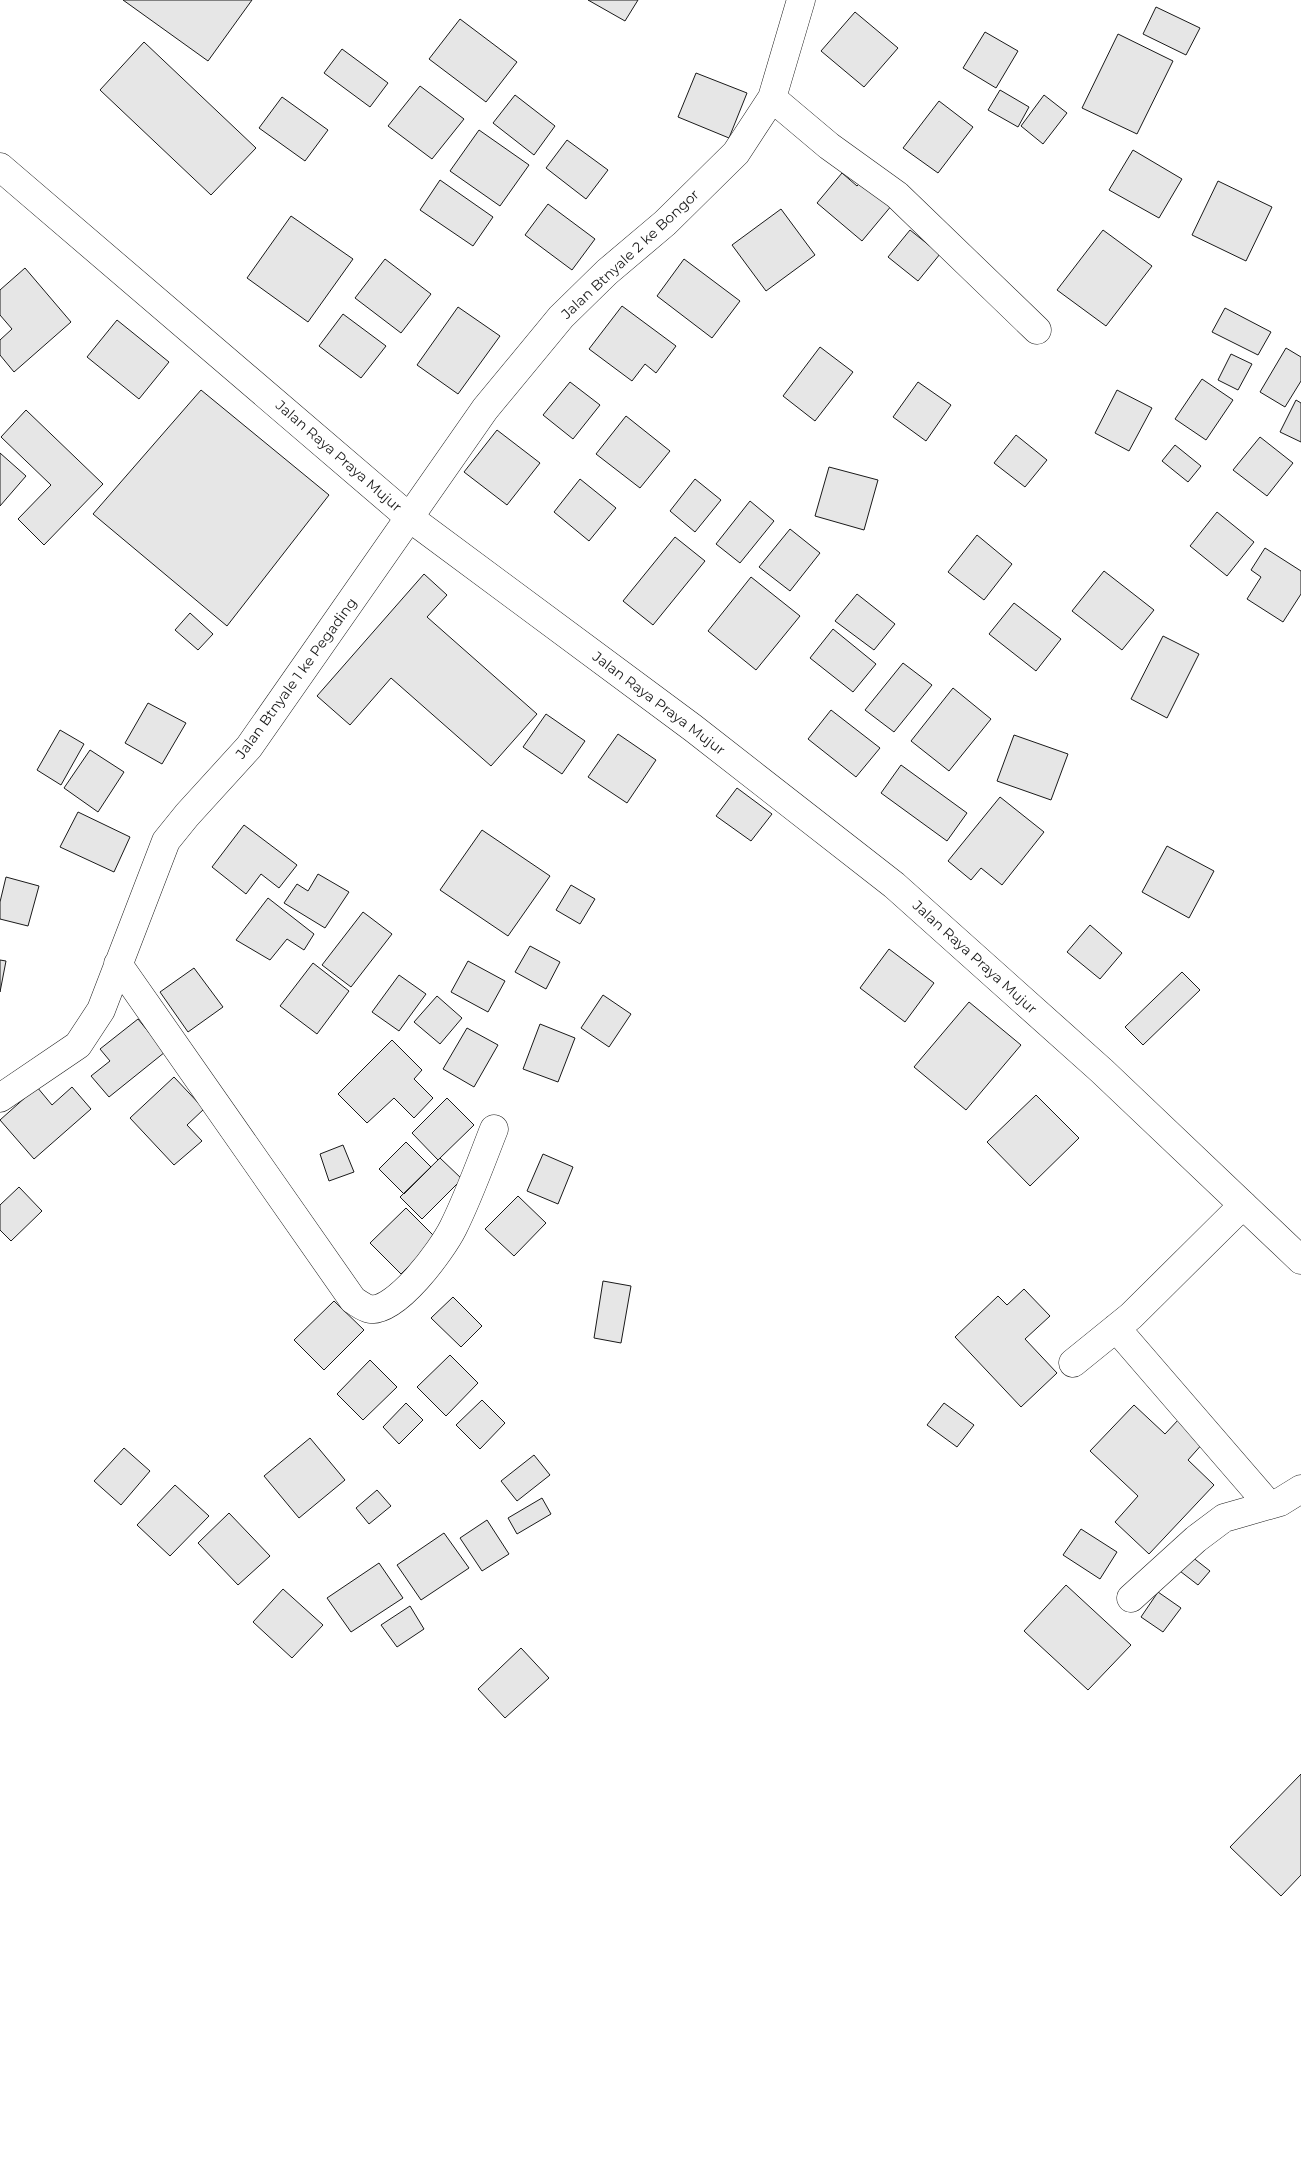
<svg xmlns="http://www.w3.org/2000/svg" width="1301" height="2169" viewBox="0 0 1301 2169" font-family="Montserrat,sans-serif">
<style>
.building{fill:#e6e6e6;stroke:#1a1a1a}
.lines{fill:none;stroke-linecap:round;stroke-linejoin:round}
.minor-casing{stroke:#1a1a1a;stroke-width:29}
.primary-casing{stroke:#1a1a1a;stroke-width:29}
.minor{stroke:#fff;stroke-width:28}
.primary{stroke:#fff;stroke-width:28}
.labels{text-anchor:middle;stroke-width:4;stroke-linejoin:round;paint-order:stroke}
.street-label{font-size:14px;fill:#1a1a1a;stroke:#fff}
</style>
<rect width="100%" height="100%" fill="#fff"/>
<path class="building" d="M123 0H252L208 61Z
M588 0H638L625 21Z
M1156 7 1200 28 1186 55 1143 34Z
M855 12 898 48 864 87 821 51Z
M460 19 517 62 486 102 429 59Z
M985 32 1018 51 996 88 963 68Z
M1118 34 1173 61 1137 134 1082 108Z
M144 42 256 148 211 195 100 90Z
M342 49 388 83 370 107 324 73Z
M696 73 747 93 729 138 678 117Z
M420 86 464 119 432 159 388 126Z
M1000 90 1029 107 1018 127 988 110Z
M515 95 555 126 534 155 493 123Z
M1044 95 1067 113 1043 144 1021 126Z
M282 97 328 130 305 161 259 128Z
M939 101 973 127 938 173 903 148Z
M479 130 529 165 500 206 450 171Z
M567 140 608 170 586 199 546 168Z
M1133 150 1182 179 1159 218 1109 190Z
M842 173 857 186 863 180 892 205 862 241 817 203Z
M440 180 493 217 473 246 420 210Z
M1218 181 1272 207 1246 261 1192 235Z
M548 204 595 239 572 270 525 235Z
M781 209 815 255 766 291 732 245Z
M291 216 353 259 308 322 247 278Z
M910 230 940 254 918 281 888 257Z
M1103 230 1152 266 1106 326 1057 290Z
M385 259 431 294 401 333 355 298Z
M684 259 740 301 712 338 657 296Z
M25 268 71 322 14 372 0 355V340L12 329 0 315V290Z
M622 306 676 346 656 373 645 364 632 381 589 349Z
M458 307 500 336 458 394 417 365Z
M1225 308 1271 332 1258 355 1212 332Z
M343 314 386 346 361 378 319 346Z
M117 320 169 362 139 399 87 357Z
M820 347 853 372 815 421 783 396Z
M1286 348 1301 357V381L1285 407 1260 392Z
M1231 354 1252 364 1238 390 1218 380Z
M1202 379 1233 400 1206 440 1175 419Z
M570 382 600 405 573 439 543 415Z
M918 382 951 405 926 441 893 417Z
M201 390 329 495 227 626 93 514Z
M1117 390 1152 408 1129 451 1095 433Z
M1296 400 1301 403V442L1280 432Z
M26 410 103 484 44 545 18 519 51 485 1 437Z
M626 416 670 451 640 488 596 454Z
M497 430 540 463 507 505 464 472Z
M1016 435 1047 460 1025 487 994 463Z
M1260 437 1293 463 1267 496 1233 470Z
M1175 445 1201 466 1188 482 1162 461Z
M0 453 26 476 0 506Z
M829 467 878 480 864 530 815 516Z
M580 479 616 508 589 541 554 512Z
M695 479 721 500 695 532 670 511Z
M750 501 774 521 740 563 716 544Z
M1217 512 1254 542 1227 576 1190 546Z
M790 529 820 553 790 591 759 567Z
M977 535 1012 564 984 600 948 572Z
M675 537 705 561 653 625 623 601Z
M1265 548 1301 571V594L1283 622 1247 599 1261 577 1251 570Z
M1104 571 1154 610 1122 650 1072 611Z
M424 574 447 595 427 617 537 714 491 766 391 678 350 725 317 696Z
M751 577 800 616 756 670 708 631Z
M857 594 895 624 874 650 835 621Z
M1014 603 1061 639 1036 671 989 634Z
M190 613 213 634 198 650 175 630Z
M833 629 876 664 853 692 810 658Z
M1163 636 1199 654 1167 718 1131 699Z
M903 663 932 685 894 732 865 710Z
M953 688 991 719 949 771 911 741Z
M148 703 186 723 162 764 125 743Z
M831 710 880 748 856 777 808 739Z
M546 714 585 741 562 774 523 747Z
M60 730 84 744 61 785 37 770Z
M618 734 656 760 627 803 588 777Z
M1014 735 1068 754 1051 800 997 781Z
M90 750 124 772 98 812 64 788Z
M901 765 967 813 947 841 881 793Z
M737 788 772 814 751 841 716 816Z
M1000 797 1044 832 1002 885 981 868 971 880 948 861Z
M78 812 130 837 114 872 60 847Z
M244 825 297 865 279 888 261 874 246 894 212 867Z
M482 830 550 876 508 936 440 890Z
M1167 846 1214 871 1189 918 1142 892Z
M318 874 349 892 325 928 284 903 297 884 308 891Z
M6 877 39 886 28 926 0 919V902Z
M571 885 595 899 580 924 556 910Z
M268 898 314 934 304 950 287 939 270 960 236 940Z
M363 912 392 934 351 987 322 965Z
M1090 925 1122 953 1100 979 1067 952Z
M530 946 560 962 546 989 515 972Z
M889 949 934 983 905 1022 860 988Z
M0 960 6 961 0 992Z
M468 961 505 981 488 1012 451 992Z
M313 963 349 991 317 1034 280 1006Z
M194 968 223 1007 188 1032 160 992Z
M1182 972 1200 990 1143 1045 1125 1027Z
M399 975 426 994 399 1031 372 1012Z
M603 995 631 1014 609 1047 581 1028Z
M437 996 462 1018 440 1044 414 1022Z
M969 1002 1021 1045 966 1110 914 1067Z
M138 1019 165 1052 109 1097 91 1076 110 1061 100 1049Z
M540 1024 575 1038 558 1082 523 1069Z
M467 1028 498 1045 474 1087 443 1069Z
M392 1040 422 1070 414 1079 433 1098 414 1118 394 1098 367 1123 338 1094Z
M174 1077 204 1109 187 1125 202 1141 174 1165 130 1118Z
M37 1087 52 1105 72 1087 91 1109 34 1159 0 1120Z
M1036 1095 1079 1138 1030 1186 987 1142Z
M447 1098 474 1125 438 1160 412 1133Z
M406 1142 431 1167 404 1194 379 1169Z
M343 1145 354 1172 329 1181 320 1154Z
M543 1154 573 1167 558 1204 527 1191Z
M440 1158 462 1179 422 1219 400 1197Z
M19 1187 42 1211 11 1241 0 1230V1205Z
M518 1196 546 1223 514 1256 485 1229Z
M406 1208 437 1239 401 1274 370 1243Z
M603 1281 631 1286 621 1343 594 1338Z
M1024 1289 1050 1316 1025 1339 1057 1373 1021 1407 955 1337 998 1296 1007 1305Z
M453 1297 482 1326 461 1347 431 1318Z
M334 1301 364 1330 324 1370 294 1340Z
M450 1355 478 1383 446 1416 417 1387Z
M370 1360 397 1387 363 1420 337 1394Z
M482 1400 505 1423 480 1449 456 1425Z
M406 1403 423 1420 399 1444 383 1427Z
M944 1403 974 1425 957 1447 927 1425Z
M1134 1405 1165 1434 1179 1419 1204 1442 1188 1460 1214 1485 1149 1554 1115 1522 1138 1496 1090 1451Z
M310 1438 345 1480 299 1518 264 1476Z
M124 1448 150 1471 121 1505 94 1481Z
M534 1455 550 1475 517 1501 501 1481Z
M175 1485 209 1516 170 1556 137 1525Z
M377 1490 391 1506 369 1524 356 1508Z
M542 1498 551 1514 517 1534 508 1518Z
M229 1513 270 1556 238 1585 198 1543Z
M487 1520 509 1554 482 1571 460 1538Z
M1081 1529 1117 1552 1100 1579 1063 1555Z
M444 1533 469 1568 421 1600 397 1565Z
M1187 1553 1210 1571 1198 1585 1176 1568Z
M379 1563 403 1598 351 1632 327 1598Z
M1066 1585 1131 1645 1088 1690 1024 1631Z
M283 1589 323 1625 292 1658 253 1622Z
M1158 1592 1181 1608 1163 1632 1141 1617Z
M410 1606 424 1629 397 1647 381 1625Z
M521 1648 549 1678 505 1718 478 1689Z
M1301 1774V1875L1281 1896 1230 1847Z"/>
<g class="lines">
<defs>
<path id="minor" d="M772 98 829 146 897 195 1037 330
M118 964 353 1300C358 1303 364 1308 370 1309 396 1313 442 1250 453 1228 469 1196 481 1162 494 1129
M0 1098 78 1045 101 1010 166 841 187 815 249 747 485 409 561 317 607 272 665 223 736 153 772 98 801 0
M1116 1328 1269 1505
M1073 1363 1131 1316 1243 1205
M1131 1598 1196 1539 1224 1518 1280 1502 1301 1489"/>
<path id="primary" d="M0 167 410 518 693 728 894 885 1102 1071 1301 1260"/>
</defs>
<use href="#minor" class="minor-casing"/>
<use href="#primary" class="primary-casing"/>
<use href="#minor" class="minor"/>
<use href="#primary" class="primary"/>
</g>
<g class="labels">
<g class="street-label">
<text transform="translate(630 254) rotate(-43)" y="5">Jalan Btnyale 2 ke Bongor</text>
<text transform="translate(339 456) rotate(41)" y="5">Jalan Raya Praya Mujur</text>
<text transform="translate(296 678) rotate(-54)" y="5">Jalan Btnyale 1 ke Pegading</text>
<text transform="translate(659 703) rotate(37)" y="5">Jalan Raya Praya Mujur</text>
<text transform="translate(975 957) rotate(42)" y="5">Jalan Raya Praya Mujur</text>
</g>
</g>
</svg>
